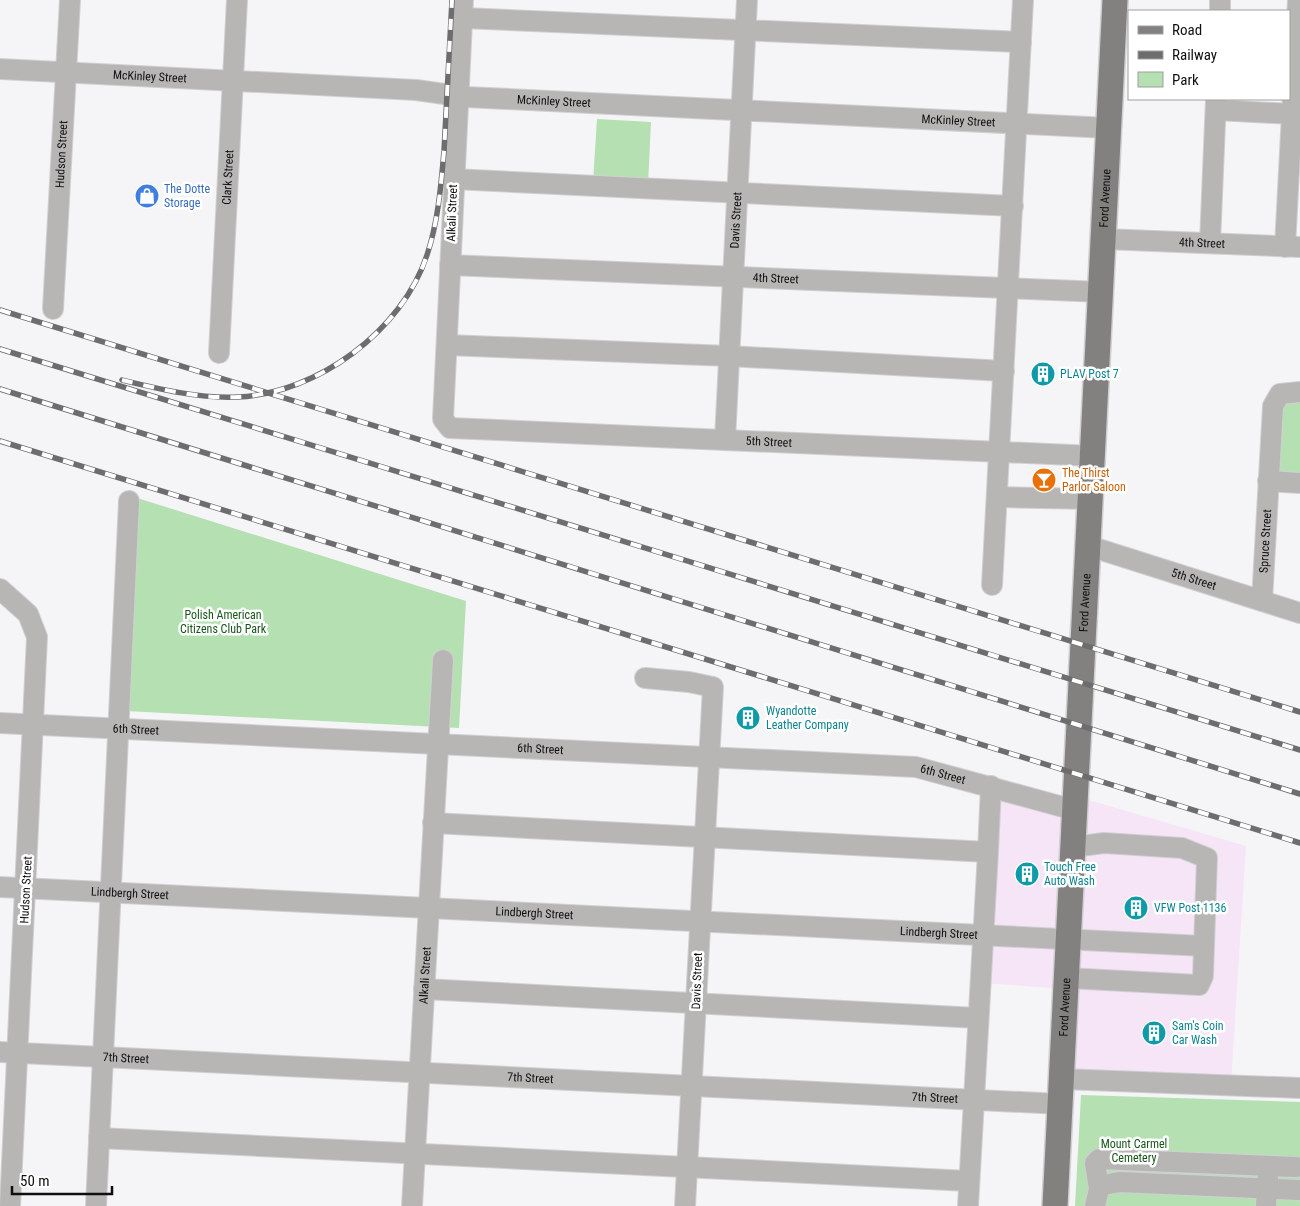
<svg xmlns="http://www.w3.org/2000/svg" width="1300" height="1206" viewBox="0 0 1300 1206" font-family="'Roboto Condensed',sans-serif">
<style>
.commercial{fill:#f6e5f7}
.green{fill:#b4e0b2}
.lines{fill:none;stroke-linecap:round;stroke-linejoin:round}
.minor-casing{stroke:#d0d0d3;stroke-width:22}
.major-casing{stroke:#d0d0d3;stroke-width:28}
.minor{stroke:#b7b6b5;stroke-width:20}
.major{stroke:#83817f;stroke-width:25}
.rail-casing{stroke:#6d6d6f;stroke-width:5.5}
.rail{stroke:#fff;stroke-width:4;stroke-dasharray:11;stroke-linecap:butt}
.labels{text-anchor:middle;stroke-width:5;stroke-linejoin:round;paint-order:stroke}
.street-label{font-size:12px;fill:#0f0f10;stroke:#fff}
.shop-label{font-size:12px;fill:#366cbe;stroke:#fff;text-anchor:start}
.culture-label{font-size:12px;fill:#0d838f;stroke:#fff;text-anchor:start}
.food-label{font-size:12px;fill:#c56008;stroke:#fff;text-anchor:start}
.park-label{font-size:12px;fill:#18561b;stroke:#fff}
</style>
<rect width="100%" height="100%" fill="#f5f5f8"/>
<path class="commercial" d="M989 786 1058 805 1075 796 1246 846 1231 1084 1062 1079 1066 989 981 983Z"/>
<path class="green" d="M597 119 651 122 648 185 593 182Z
M1282 400H1300V473L1278 472Z
M134 497 466 601 459 728 126 711Z
M1081 1095 1300 1102V1206H1075Z"/>
<g class="lines">
<defs>
<g id="minor">
<path id="s1" d="M463 0 443 419 450 428 1094 456"/>
<path d="M1220 11V0"/>
<path d="M462 18 1021 42"/>
<path id="s2" d="M0 69 416 90 466 97 1109 128"/>
<path d="M1216 110 1292 114"/>
<path d="M453 179 1013 206"/>
<path id="s3" d="M1104 239 1300 247"/>
<path d="M1210 243 1216 99"/>
<path d="M1285 247 1298 0"/>
<path id="s4" d="M450 265 1102 292"/>
<path id="s5" d="M53 309 70 0"/>
<path d="M447 345 729 356 1004 371"/>
<path id="s6" d="M219 353 237 0"/>
<path id="s7" d="M725 440 747 0"/>
<path d="M1268 481 1300 483"/>
<path d="M998 497 1091 499"/>
<path id="s8" d="M1089 546 1300 613"/>
<path d="M992 585 1023 0"/>
<path d="M0 589 28 614 37 637 10 1206"/>
<path id="s9" d="M1262 601 1273 406 1280 394 1300 392"/>
<path d="M645 678 689 682 713 687 685 1206"/>
<path id="s10" d="M0 723 916 767 1074 810"/>
<path d="M433 823 988 852 991 786"/>
<path id="s11" d="M0 887 1204 946"/>
<path d="M1067 978 1199 985 1203 976 1207 858 1182 848 1104 843 1073 847"/>
<path d="M424 989 978 1018"/>
<path id="s12" d="M0 1052 1061 1104"/>
<path d="M1062 1079 1300 1088"/>
<path d="M99 1138 969 1181"/>
<path d="M1099 1189 1104 1185 1119 1182 1300 1190"/>
<path d="M96 1206 129 501"/>
<path id="s13" d="M412 1206 443 660"/>
<path d="M968 1206 988 852"/>
<path d="M1095 1206 1099 1189 1095 1163 1099 1159 1296 1167"/>
<path d="M1266 1206 1268 1176"/>
</g>
<g id="major">
<path id="s14" d="M1055 1206 1115 0"/>
</g>
</defs>
<use href="#minor" class="minor-casing"/>
<use href="#major" class="major-casing"/>
<use href="#minor" class="minor"/>
<use href="#major" class="major"/>
<defs>
<path id="rail" d="M0 310 1300 712
M0 349 1300 750
M122 380C159 389 200 399 238 397 318 393 402 331 427 255 438 222 441 186 444 151 447 101 449 50 452 0
M0 389 1300 794
M0 441 1300 843"/>
</defs>
<use href="#rail" class="rail-casing"/>
<use href="#rail" class="rail"/>
</g>
<defs>
<symbol id="shop-disc" viewBox="-11 -11 22 22"><circle r="9.5" fill="#3f7fe0" stroke="#fff"/><path d="M-5-2.5h2.3a2.7 3.5 0 0 1 5.4 0H5L5.5 6h-11ZM-1.5-2.5h3a1.5 2.3 0 0 0-3 0Z" fill="#fff"/></symbol>
<symbol id="building-disc" viewBox="-11 -11 22 22"><circle r="9.5" fill="#0f9aa8" stroke="#fff"/><path d="M-4-6H4V6H1V3H-1V6H-4ZM-2.5-4.3h1.7v1.8h-1.7ZM.8-4.3h1.7v1.8H.8ZM-2.5-1h1.7V.8h-1.7ZM.8-1h1.7V.8H.8Z" fill="#fff"/></symbol>
<symbol id="bar-disc" viewBox="-11 -11 22 22"><circle r="9.5" fill="#e8710a" stroke="#fff"/><path d="M-6-5H6L.8 .8V4.5H3.5V6h-7V4.5H-.8V.8Z" fill="#fff"/></symbol>
</defs>
<g fill-rule="evenodd">
<use href="#shop-disc" x="133" y="182" width="28" height="28"/>
<use href="#building-disc" x="1029" y="360" width="28" height="28"/>
<use href="#bar-disc" x="1030" y="466" width="28" height="28"/>
<use href="#building-disc" x="734" y="704" width="28" height="28"/>
<use href="#building-disc" x="1013" y="860" width="28" height="28"/>
<use href="#building-disc" x="1122" y="894" width="28" height="28"/>
<use href="#building-disc" x="1140" y="1019" width="28" height="28"/>
</g>
<g class="labels">
<g class="street-label">
<text dy="4" stroke="none"><textPath href="#s2" startOffset="150">McKinley Street</textPath></text>
<text dy="4" stroke="none"><textPath href="#s2" startOffset="555">McKinley Street</textPath></text>
<text dy="4" stroke="none"><textPath href="#s2" startOffset="960">McKinley Street</textPath></text>
<text dy="4" stroke="none"><textPath href="#s5" startOffset="155">Hudson Street</textPath></text>
<text dy="4" stroke="none"><textPath href="#s6" startOffset="176">Clark Street</textPath></text>
<text dy="4" stroke="none"><textPath href="#s14" startOffset="1009">Ford Avenue</textPath></text>
<text transform="translate(452 213) rotate(-88)" y="4">Alkali Street</text>
<text dy="4" stroke="none"><textPath href="#s7" startOffset="220">Davis Street</textPath></text>
<text dy="4" stroke="none"><textPath href="#s3" startOffset="98">4th Street</textPath></text>
<text dy="4" stroke="none"><textPath href="#s4" startOffset="326">4th Street</textPath></text>
<text dy="4" stroke="none"><textPath href="#s1" startOffset="750">5th Street</textPath></text>
<text dy="4" stroke="none"><textPath href="#s9" startOffset="60">Spruce Street</textPath></text>
<text dy="4" stroke="none"><textPath href="#s8" startOffset="110">5th Street</textPath></text>
<text dy="4" stroke="none"><textPath href="#s14" startOffset="604">Ford Avenue</textPath></text>
<text dy="4" stroke="none"><textPath href="#s10" startOffset="136">6th Street</textPath></text>
<text dy="4" stroke="none"><textPath href="#s10" startOffset="541">6th Street</textPath></text>
<text dy="4" stroke="none"><textPath href="#s10" startOffset="945">6th Street</textPath></text>
<text transform="translate(26 890) rotate(-87)" y="4">Hudson Street</text>
<text dy="4" stroke="none"><textPath href="#s11" startOffset="130">Lindbergh Street</textPath></text>
<text dy="4" stroke="none"><textPath href="#s11" startOffset="535">Lindbergh Street</textPath></text>
<text dy="4" stroke="none"><textPath href="#s11" startOffset="940">Lindbergh Street</textPath></text>
<text dy="4" stroke="none"><textPath href="#s13" startOffset="231">Alkali Street</textPath></text>
<text transform="translate(697 981) rotate(-88)" y="4">Davis Street</text>
<text dy="4" stroke="none"><textPath href="#s14" startOffset="199">Ford Avenue</textPath></text>
<text dy="4" stroke="none"><textPath href="#s12" startOffset="126">7th Street</textPath></text>
<text dy="4" stroke="none"><textPath href="#s12" startOffset="531">7th Street</textPath></text>
<text dy="4" stroke="none"><textPath href="#s12" startOffset="936">7th Street</textPath></text>
</g>
<g class="shop-label">
<text x="164" y="193">The Dotte<tspan x="164" dy="14">Storage</tspan></text>
</g>
<g class="culture-label">
<text x="1060" y="378">PLAV Post 7</text>
<text x="766" y="715">Wyandotte<tspan x="766" dy="14">Leather Company</tspan></text>
<text x="1044" y="871">Touch Free<tspan x="1044" dy="14">Auto Wash</tspan></text>
<text x="1154" y="912">VFW Post 1136</text>
<text x="1172" y="1030">Sam's Coin<tspan x="1172" dy="14">Car Wash</tspan></text>
</g>
<g class="food-label">
<text x="1062" y="477">The Thirst<tspan x="1062" dy="14">Parlor Saloon</tspan></text>
</g>
<g class="park-label">
<text x="223" y="619">Polish American<tspan x="223" dy="14">Citizens Club Park</tspan></text>
<text x="1134" y="1148">Mount Carmel<tspan x="1134" dy="14">Cemetery</tspan></text>
</g>
</g>
<rect x="1128" y="10" width="162" height="90" fill="#ffffff" stroke="#9f9f9f"/>
<rect x="1138" y="26" width="25" height="8" fill="#83817f" stroke="#9f9f9f"/>
<text x="1172" y="35" font-size="15" fill="#0f0f10">Road</text>
<rect x="1138" y="51" width="25" height="8" fill="#6d6d6f" stroke="#9f9f9f"/>
<text x="1172" y="60" font-size="15" fill="#0f0f10">Railway</text>
<rect x="1138" y="72" width="25" height="15" fill="#b4e0b2" stroke="#9f9f9f"/>
<text x="1172" y="85" font-size="15" fill="#0f0f10">Park</text>
<path d="M12 1186v8h100v-8" fill="none" stroke="#0f0f10" stroke-width="2.5"/>
<text x="20" y="1186" font-size="15" fill="#0f0f10" stroke="#ffffff" stroke-width="4" paint-order="stroke">50 m</text>
</svg>
